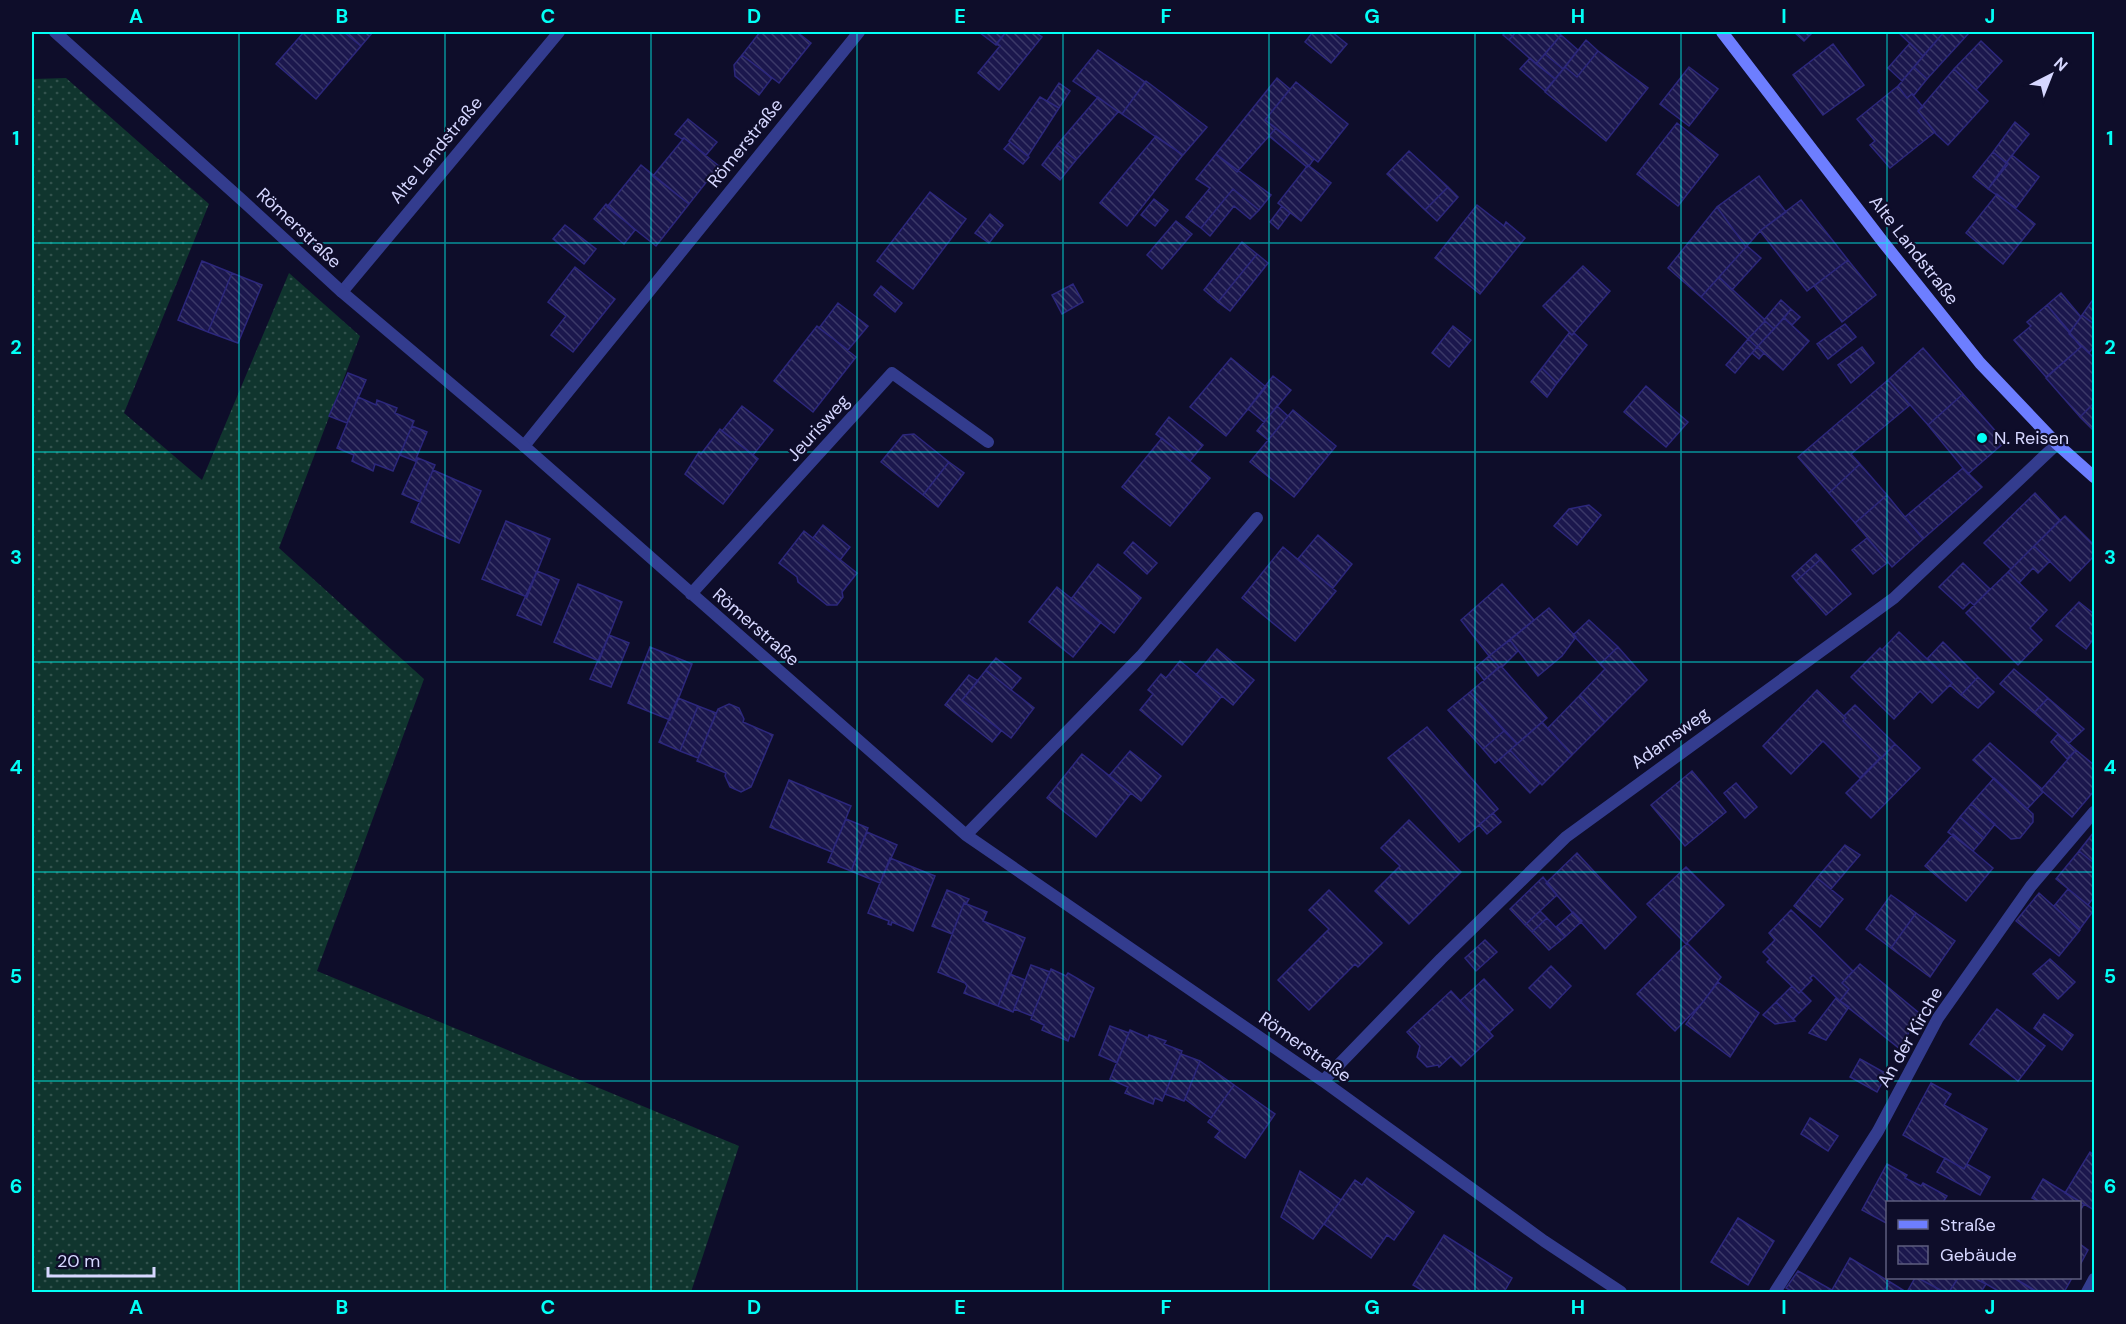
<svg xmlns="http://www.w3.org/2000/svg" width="2126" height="1324" viewBox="0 0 2126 1324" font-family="'DM Sans',sans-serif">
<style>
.grass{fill:url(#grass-dots)}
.building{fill:url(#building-back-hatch);stroke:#2c277c;stroke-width:1.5}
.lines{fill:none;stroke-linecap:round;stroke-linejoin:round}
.service{stroke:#333c8e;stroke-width:12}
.minor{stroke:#333c8e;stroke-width:12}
.secondary{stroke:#6d7eff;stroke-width:12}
.grid{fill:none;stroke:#02fff6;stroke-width:1.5;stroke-opacity:0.55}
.poi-dot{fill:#02fff6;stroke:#0e0d2a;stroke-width:2}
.labels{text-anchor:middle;stroke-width:4.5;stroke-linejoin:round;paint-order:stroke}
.street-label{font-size:18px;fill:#d6d7ff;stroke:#0e0d2a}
.poi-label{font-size:18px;fill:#d6d7ff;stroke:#0e0d2a;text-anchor:start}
.neatline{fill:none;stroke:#02fff6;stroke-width:2}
.grid-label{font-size:20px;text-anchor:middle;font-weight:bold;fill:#02fff6}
</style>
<defs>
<pattern id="grass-dots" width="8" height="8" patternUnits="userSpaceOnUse" patternTransform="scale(1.5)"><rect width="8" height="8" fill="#10352e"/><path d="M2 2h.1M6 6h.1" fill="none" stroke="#32524d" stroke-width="1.8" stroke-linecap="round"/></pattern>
<pattern id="building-back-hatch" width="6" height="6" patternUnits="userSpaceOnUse" patternTransform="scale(1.5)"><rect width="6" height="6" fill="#1b174d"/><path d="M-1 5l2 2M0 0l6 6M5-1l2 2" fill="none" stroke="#3b3868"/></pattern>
</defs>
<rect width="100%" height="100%" fill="#0e0d2a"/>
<path class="grass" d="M66 78 209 204 124 413 202 480 289 273 360 336 279 548 424 679 317 971 739 1146 691 1292H32V86L34 79Z"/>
<path class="building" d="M304 32H344L361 46 316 99 276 64Z
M344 32H373L361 46Z
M760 32H797L811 43 779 83 742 55Z
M979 32H1006L996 45Z
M1006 32H1035L1042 37 999 90 978 73 1000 46 996 44Z
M1313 32H1332L1347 44 1331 63 1305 42Z
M1506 32H1516L1509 40 1503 35Z
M1516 32H1557L1561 35 1536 64 1509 40Z
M1794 32H1813L1804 41Z
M1898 32H1944L1923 56Z
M1944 32 1969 33 1927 79 1914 67Z
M1561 35 1578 50 1563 69 1545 54Z
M1586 40 1598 51 1577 77 1565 67Z
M1981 41 2002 61 1976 90 1954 69Z
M1910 43 1923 56 1902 81 1888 68Z
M1833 44 1864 85 1823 115 1793 75Z
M1098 50 1145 82 1122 114 1073 81Z
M1598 51 1648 88 1606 141 1545 92 1565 67 1577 77Z
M1545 54 1563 69 1555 79 1536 64Z
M742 55 772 78 759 95 735 76 734 65Z
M1530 58 1555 79 1545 91 1520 69Z
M1689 67 1718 89 1689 126 1660 104Z
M1914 67 1927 79 1914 95 1912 94 1907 98 1898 86Z
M1954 69 1988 101 1948 145 1936 134 1918 111Z
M1277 78 1290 89 1265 120 1276 128 1237 172 1216 154Z
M1146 81 1207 127 1183 155 1122 114Z
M1296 82 1348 124 1318 162 1265 120Z
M1059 83 1070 91 1059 108 1047 101Z
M1898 86 1907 98 1912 94 1923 107 1918 111 1935 132 1890 168 1870 145 1875 141 1857 119Z
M1040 97 1059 108 1028 156 1009 141Z
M1098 97 1118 112 1076 160 1057 145Z
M688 119 717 142 706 155 684 138 682 139 675 134Z
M2015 122 2029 134 2006 163 1993 152Z
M1677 123 1718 155 1678 206 1637 174Z
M1276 128 1314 159 1309 166 1307 167 1269 136Z
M1156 136 1183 155 1127 226 1100 203Z
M684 138 719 166 689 204 653 176Z
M1010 142 1029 157 1023 164 1004 149Z
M1057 145 1076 160 1060 180 1042 165Z
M1409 151 1448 187 1425 210 1387 174Z
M1993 152 2008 164 1988 189 1973 177Z
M1216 154 1271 195 1259 210 1233 189 1201 228 1186 217 1210 188 1196 179Z
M2012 155 2039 177 2016 208 1988 189Z
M641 165 689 204 656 246 607 207Z
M1308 165 1331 183 1301 221 1278 203Z
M1759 176 1786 212 1760 231 1746 247 1717 207Z
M1448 187 1458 197 1437 221 1425 210Z
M1233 189 1259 210 1250 219 1234 206 1210 236 1201 228Z
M930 192 966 219 913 289 877 261Z
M1997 194 2035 224 2003 264 1966 233Z
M1154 199 1168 210 1155 226 1141 215Z
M1801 200 1848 260 1807 291 1760 231Z
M606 204 635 230 624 244 594 219Z
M1477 205 1504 226 1506 222 1525 238 1480 294 1435 258Z
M1282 206 1290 213 1278 229 1270 222Z
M1717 207 1746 247 1701 297 1668 268Z
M990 214 1003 225 989 243 975 233Z
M1176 221 1192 234 1162 269 1147 255Z
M565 225 596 249 584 264 553 239Z
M1242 242 1257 254 1218 302 1204 290Z
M1747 246 1761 258 1732 290 1719 277Z
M1257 254 1268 263 1230 311 1218 302Z
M1848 260 1876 295 1842 322 1814 286Z
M202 261 232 273 208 332 178 320Z
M1583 266 1610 291 1572 335 1543 306Z
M575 267 615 299 573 352 551 335 566 316 548 302Z
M232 273 262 285 238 343 208 332Z
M1719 277 1764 319 1765 321 1748 339 1701 297Z
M1073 284 1083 302 1062 314 1052 295Z
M881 286 902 303 895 312 874 295Z
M2061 293 2081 317 2070 332 2047 305Z
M2094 298V324L2082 315Z
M1781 300 1791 309 1774 329 1764 320Z
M838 303 868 326 848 350 819 328Z
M2047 305 2081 347 2046 377 2014 340 2031 326 2027 322Z
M1791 309 1800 317 1792 325 1784 318Z
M2082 315 2094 324V346L2089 353 2069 334Z
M1784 318 1809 341 1783 370 1757 347Z
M1765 321 1774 329 1757 347 1748 339Z
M1845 324 1856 337 1828 359 1817 344Z
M817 326 856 357 813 412 774 381Z
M1453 326 1471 340 1449 367 1432 353Z
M1569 333 1572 335 1574 333 1587 345 1557 383 1542 368Z
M1748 339 1757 347 1735 373 1726 365Z
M2082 346 2094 358V403L2080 417 2046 378Z
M1757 347 1764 353 1759 359 1752 353Z
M1862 347 1874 363 1851 383 1838 365Z
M1923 348 1963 394 1928 425 1888 380Z
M1231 358 1266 387 1226 436 1190 407Z
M1542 368 1557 383 1547 397 1531 382Z
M348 373 366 380 347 423 329 416Z
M1273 376 1291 390 1264 422 1248 409Z
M1888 380 1910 405 1851 454 1860 464 1829 493 1798 457Z
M1646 386 1688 422 1666 447 1624 412Z
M1963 394 2005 442 1968 474 1928 425Z
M358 397 376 405 377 400 397 408 395 413 414 421 393 471 375 464 373 471 352 461 354 455 337 448Z
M2094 403V431L2080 417Z
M742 406 773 430 753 455 722 431Z
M1277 406 1288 416 1268 440 1257 431Z
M1293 410 1336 446 1294 497 1250 462Z
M1169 417 1203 445 1190 461 1156 434Z
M412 426 427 432 415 461 400 455Z
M720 429 758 459 723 504 685 474 699 452 701 454Z
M914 434 949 462 923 495 881 462 903 435Z
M1162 438 1210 478 1170 526 1122 487Z
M418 458 435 465 420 502 402 494Z
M949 462 964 473 938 507 923 495Z
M1860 464 1887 495 1855 523 1829 493Z
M1963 468 1982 487 1923 539 1905 517Z
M433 470 481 491 459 543 411 522Z
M2035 493 2060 520 2011 569 1984 543Z
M1887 495 1923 539 1892 567 1855 523Z
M1589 505 1601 515 1577 545 1554 526 1569 509Z
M2065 516 2094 545V556L2070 581 2034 546Z
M506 521 550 539 527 597 482 579Z
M823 525 850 547 840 560 813 538Z
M804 531 857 573 842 592 843 597 837 605H827L798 582 797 577 779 563Z
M1318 535 1352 564 1333 588 1298 559Z
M1867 538 1888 562 1873 574 1852 550Z
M1133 542 1157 563 1147 574 1124 553Z
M2034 546 2050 561 2038 573 2033 568 2019 583 2008 572Z
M1283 547 1336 591 1295 641 1242 598Z
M1816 554 1821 559 1796 581 1792 576Z
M1821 559 1851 594 1826 615 1796 581Z
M1963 563 1990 589 1974 605 1970 602 1963 609 1939 587Z
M1098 564 1141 598 1114 633 1071 599Z
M537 571 559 580 541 625 517 615Z
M2008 572 2047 610 2030 628 2042 640 2018 665 1966 613Z
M578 584 622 602 599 661 554 642Z
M1502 584 1534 620 1489 656 1461 620Z
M1057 587 1101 622 1073 657 1029 622Z
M2079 602 2094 614V638L2086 649 2056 626Z
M1549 608 1576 637 1562 656 1538 676 1510 640Z
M1589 620 1618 647 1600 664 1573 635Z
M1899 632 1952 683 1932 703 1920 691 1894 719 1851 677 1880 648 1882 650Z
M609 635 629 643 611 687 590 679Z
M1510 640 1518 651 1502 667H1499L1489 656Z
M1943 642 1978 677 1961 695 1950 685 1952 683 1927 659Z
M650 647 692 664 670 720 628 703Z
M1618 647 1647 680 1605 722 1580 695 1605 669 1600 664Z
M1217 649 1254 680 1233 705 1196 675Z
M1489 656 1499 667 1484 680 1475 668Z
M996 658 1021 678 1011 690 986 670Z
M1180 661 1222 696 1182 745 1140 710 1153 694 1148 690 1161 674 1166 678Z
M1501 666 1547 718 1517 744 1470 692Z
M2014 669 2048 698 2034 713 2000 684Z
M986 670 1034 708 1011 738 962 700Z
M969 675 978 681 962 700 1001 731 992 742 945 705Z
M1978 677 1994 692 1978 708 1961 695Z
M1817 690 1846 718 1843 721 1880 758 1860 778 1823 741 1791 774 1763 746Z
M1470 692 1504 731 1483 749 1448 710Z
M1580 695 1605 722 1572 755 1548 728Z
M678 698 698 706 680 751 659 742Z
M2048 698 2084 729 2069 743 2034 713Z
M729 704 739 708 744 719 743 722 773 735 751 787 741 792 730 787 725 776 726 773 697 761 718 709Z
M1855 705 1895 744 1881 759 1843 721 1846 718 1844 716Z
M698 706 716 713 698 758 680 751Z
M1542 722 1572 755 1542 785 1510 750Z
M1427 727 1498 809 1459 842 1388 758Z
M1504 731 1517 744 1495 763 1483 749Z
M2058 734 2076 750 2067 759 2051 742Z
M1990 743 2042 789 2041 790 2043 792 2027 809 1973 760Z
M1895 744 1920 768 1871 818 1846 793Z
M1510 750 1540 783 1530 793 1499 760Z
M2076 750 2094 765V791L2072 817 2041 790Z
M1130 751 1161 776 1141 801 1109 776Z
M1082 754 1131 793 1096 837 1047 798Z
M1692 771 1726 812 1685 846 1651 805Z
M1994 778 2033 814V822L2020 838 2011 839 1971 804Z
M789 780 851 806 832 852 770 827Z
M1736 783 1757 807 1745 818 1724 793Z
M1971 804 1995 824 1984 838 1960 817Z
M1493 813 1501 822 1487 834 1479 825Z
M1960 817 1984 838 1973 851 1948 832Z
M846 819 868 828 851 871 828 862Z
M1409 820 1461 872 1409 924 1375 891 1400 866 1381 848Z
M867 832 897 845 880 883 851 871Z
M2094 832V863L2079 851Z
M1953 834 1993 868 1966 901 1925 866Z
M1845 845 1860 855 1831 889 1817 878Z
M2079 851 2094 863V897L2088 905 2056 879Z
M1577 853 1636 917 1605 949 1546 883Z
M890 858 935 876 913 931 892 922 891 925 888 924 889 921 868 913Z
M1686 867 1724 905 1686 944 1647 904Z
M1543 877 1557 895 1525 925 1510 909Z
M1817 878 1843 899 1820 927 1794 906Z
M2068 889 2094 910 2079 930 2054 906Z
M947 890 969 899 966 904 964 903 952 934 932 926Z
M1329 890 1382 943 1358 967 1355 964 1309 1010 1278 980 1329 929 1309 910Z
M2039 893 2080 930 2059 956 2016 921Z
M1891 895 1916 913 1891 948 1866 929Z
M964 903 987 912 983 921 1025 938 998 1006 964 993 967 986 965 983 938 972Z
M1791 910 1853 971 1842 983 1849 989 1840 1001 1813 975 1810 978 1812 980 1799 993 1767 962 1770 959 1763 952 1775 940 1769 933Z
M1540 911 1547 918 1532 932 1525 925Z
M1573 912 1582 921 1565 937 1556 927Z
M1916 913 1955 941 1930 977 1891 948Z
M1547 918 1565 937 1549 950 1532 932Z
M1485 940 1497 952 1476 971 1465 958Z
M1687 943 1721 977 1703 1002 1675 1031 1637 994Z
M2050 959 2075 982 2058 999 2033 974Z
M1860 964 1919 1013 1900 1049 1840 1001 1849 989 1842 983Z
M1031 965 1050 972 1032 1016 1014 1009Z
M1551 966 1571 986 1550 1008 1529 988Z
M1051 969 1066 976 1068 973 1094 988 1074 1037 1070 1035 1068 1041 1042 1030 1044 1025 1031 1019Z
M1010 974 1025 980 1013 1012 998 1006Z
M1484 979 1513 1010 1489 1032 1460 1001Z
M1718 982 1759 1013 1730 1057 1686 1024Z
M1792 986 1799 993 1801 991 1811 1001 1793 1019 1776 1002Z
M1451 991 1493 1036 1461 1066 1451 1056 1439 1067 1438 1065 1427 1067 1417 1057 1420 1046 1407 1032Z
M1836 998 1849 1007 1826 1040 1809 1033Z
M1776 1002 1795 1021 1775 1024 1763 1015Z
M1997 1009 2045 1046 2018 1081 1970 1044Z
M2044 1014 2073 1035 2062 1050 2034 1028Z
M1110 1026 1129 1033 1117 1063 1099 1055Z
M1130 1030 1148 1038 1149 1035 1166 1041 1164 1044 1182 1051 1162 1101 1155 1098 1153 1104 1125 1093 1128 1087 1110 1079Z
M1181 1054 1200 1061 1184 1101 1165 1094Z
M1860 1059 1887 1074 1877 1092 1850 1077Z
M1200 1061 1234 1085 1211 1118 1185 1099Z
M1931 1083 1951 1094 1944 1105 1987 1129 1964 1169 1903 1135Z
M1234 1085 1275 1114 1245 1158 1215 1137 1220 1131 1208 1122Z
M1810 1118 1838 1136 1828 1151 1801 1134Z
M2090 1152 2094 1155V1210L2065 1193Z
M1945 1158 1964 1169 1967 1164 1990 1177 1980 1195 1937 1172Z
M1887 1164 1907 1175 1905 1178 1921 1186 1923 1183 1947 1196 1943 1202H1888V1224L1862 1210Z
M1300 1171 1341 1200 1313 1239 1281 1217Z
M1367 1178 1414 1212 1394 1240 1387 1235 1371 1258 1324 1224 1355 1180 1362 1185Z
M2043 1179 2084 1204 2080 1211V1202H2040L2032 1198Z
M1738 1218 1774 1241 1748 1285 1711 1262Z
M1444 1235 1512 1278 1504 1292H1425L1413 1285Z
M2080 1244 2088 1250 2080 1265Z
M1850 1258 1890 1282 1883 1292H1836L1832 1290Z
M1798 1271 1832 1290 1831 1292H1793L1786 1288Z
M1915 1278H1918L1944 1292H1907Z
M1918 1278H1958L1949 1292H1944Z
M1958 1278H1974L1986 1284 1981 1292H1949Z
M1984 1278H2014L2033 1290 2031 1292H2000L1981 1281Z
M2014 1278H2072L2064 1292H2038Z
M1890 1282 1906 1292H1907H1883Z"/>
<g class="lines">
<path class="service" d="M342 292 559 32
M524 446 859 32
M1775 1292 1878 1131 1938 1018 2031 886 2094 812
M2087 1292 2094 1279"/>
<path class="minor" d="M55 32 243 201 342 292 524 446 966 835 1323 1081 1544 1241 1621 1292
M691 594 892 373 988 442
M966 835 1141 656 1257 518
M1323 1081 1441 959 1566 837 1894 598 2057 444"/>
<path class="secondary" d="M1722 32 1883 242 1980 363 2057 444 2094 477"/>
</g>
<path class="grid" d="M239 32V1292M445 32V1292M651 32V1292M857 32V1292M1063 32V1292M1269 32V1292M1475 32V1292M1681 32V1292M1887 32V1292M32 243H2094M32 452H2094M32 662H2094M32 872H2094M32 1081H2094"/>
<circle class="poi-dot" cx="1982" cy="438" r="6"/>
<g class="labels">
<g class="street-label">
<text transform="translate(745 143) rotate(-51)" y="6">Römerstraße</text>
<text transform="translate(436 150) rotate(-50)" y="6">Alte Landstraße</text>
<text transform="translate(299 228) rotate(43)" y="6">Römerstraße</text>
<text transform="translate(1914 250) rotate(52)" y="6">Alte Landstraße</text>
<text transform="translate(818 428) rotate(-48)" y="6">Jeurisweg</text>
<text transform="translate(756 627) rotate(41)" y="6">Römerstraße</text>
<text transform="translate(1670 738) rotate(-36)" y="6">Adamsweg</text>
<text transform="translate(1910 1037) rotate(-60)" y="6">An der Kirche</text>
<text transform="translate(1305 1047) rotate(35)" y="6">Römerstraße</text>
</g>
<g class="poi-label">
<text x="1994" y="444">N. Reisen</text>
</g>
</g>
<rect width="2126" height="1324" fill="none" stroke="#0e0d2a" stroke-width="66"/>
<rect x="1886" y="1201" width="195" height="78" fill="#0e0d2a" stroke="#5e5e7f" stroke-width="1.5"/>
<rect x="1898" y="1220" width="30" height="9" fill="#6d7eff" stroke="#5e5e7f" stroke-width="1.5"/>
<text x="1940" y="1231" font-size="18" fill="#d6d7ff">Straße</text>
<rect x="1898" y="1246" width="30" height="18" fill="url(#building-back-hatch)" stroke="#5e5e7f" stroke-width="1.5"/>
<text x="1940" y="1261" font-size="18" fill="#d6d7ff">Gebäude</text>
<g transform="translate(2051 75) rotate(42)" stroke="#0e0d2a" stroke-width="4.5" paint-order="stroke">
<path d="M0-4.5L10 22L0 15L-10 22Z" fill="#d6d7ff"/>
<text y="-9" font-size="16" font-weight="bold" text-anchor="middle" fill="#d6d7ff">N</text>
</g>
<path d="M48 1267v9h106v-9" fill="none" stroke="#d6d7ff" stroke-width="3"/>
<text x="57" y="1267" font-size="18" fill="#d6d7ff" stroke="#0e0d2a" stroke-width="4.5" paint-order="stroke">20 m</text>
<rect x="33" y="33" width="2060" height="1258" class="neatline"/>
<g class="grid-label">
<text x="136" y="23">A</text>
<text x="342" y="23">B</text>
<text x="548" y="23">C</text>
<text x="754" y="23">D</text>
<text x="960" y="23">E</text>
<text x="1166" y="23">F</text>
<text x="1372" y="23">G</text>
<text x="1578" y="23">H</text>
<text x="1784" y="23">I</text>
<text x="1990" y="23">J</text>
<text x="16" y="145">1</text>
<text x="2110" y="145">1</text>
<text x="16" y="354">2</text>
<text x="2110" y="354">2</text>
<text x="16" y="564">3</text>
<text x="2110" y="564">3</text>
<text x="16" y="774">4</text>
<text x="2110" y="774">4</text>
<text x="16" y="983">5</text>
<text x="2110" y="983">5</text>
<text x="16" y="1193">6</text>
<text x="2110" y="1193">6</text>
<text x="136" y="1314">A</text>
<text x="342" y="1314">B</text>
<text x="548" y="1314">C</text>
<text x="754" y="1314">D</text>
<text x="960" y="1314">E</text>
<text x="1166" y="1314">F</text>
<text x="1372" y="1314">G</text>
<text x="1578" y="1314">H</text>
<text x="1784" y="1314">I</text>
<text x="1990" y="1314">J</text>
</g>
</svg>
